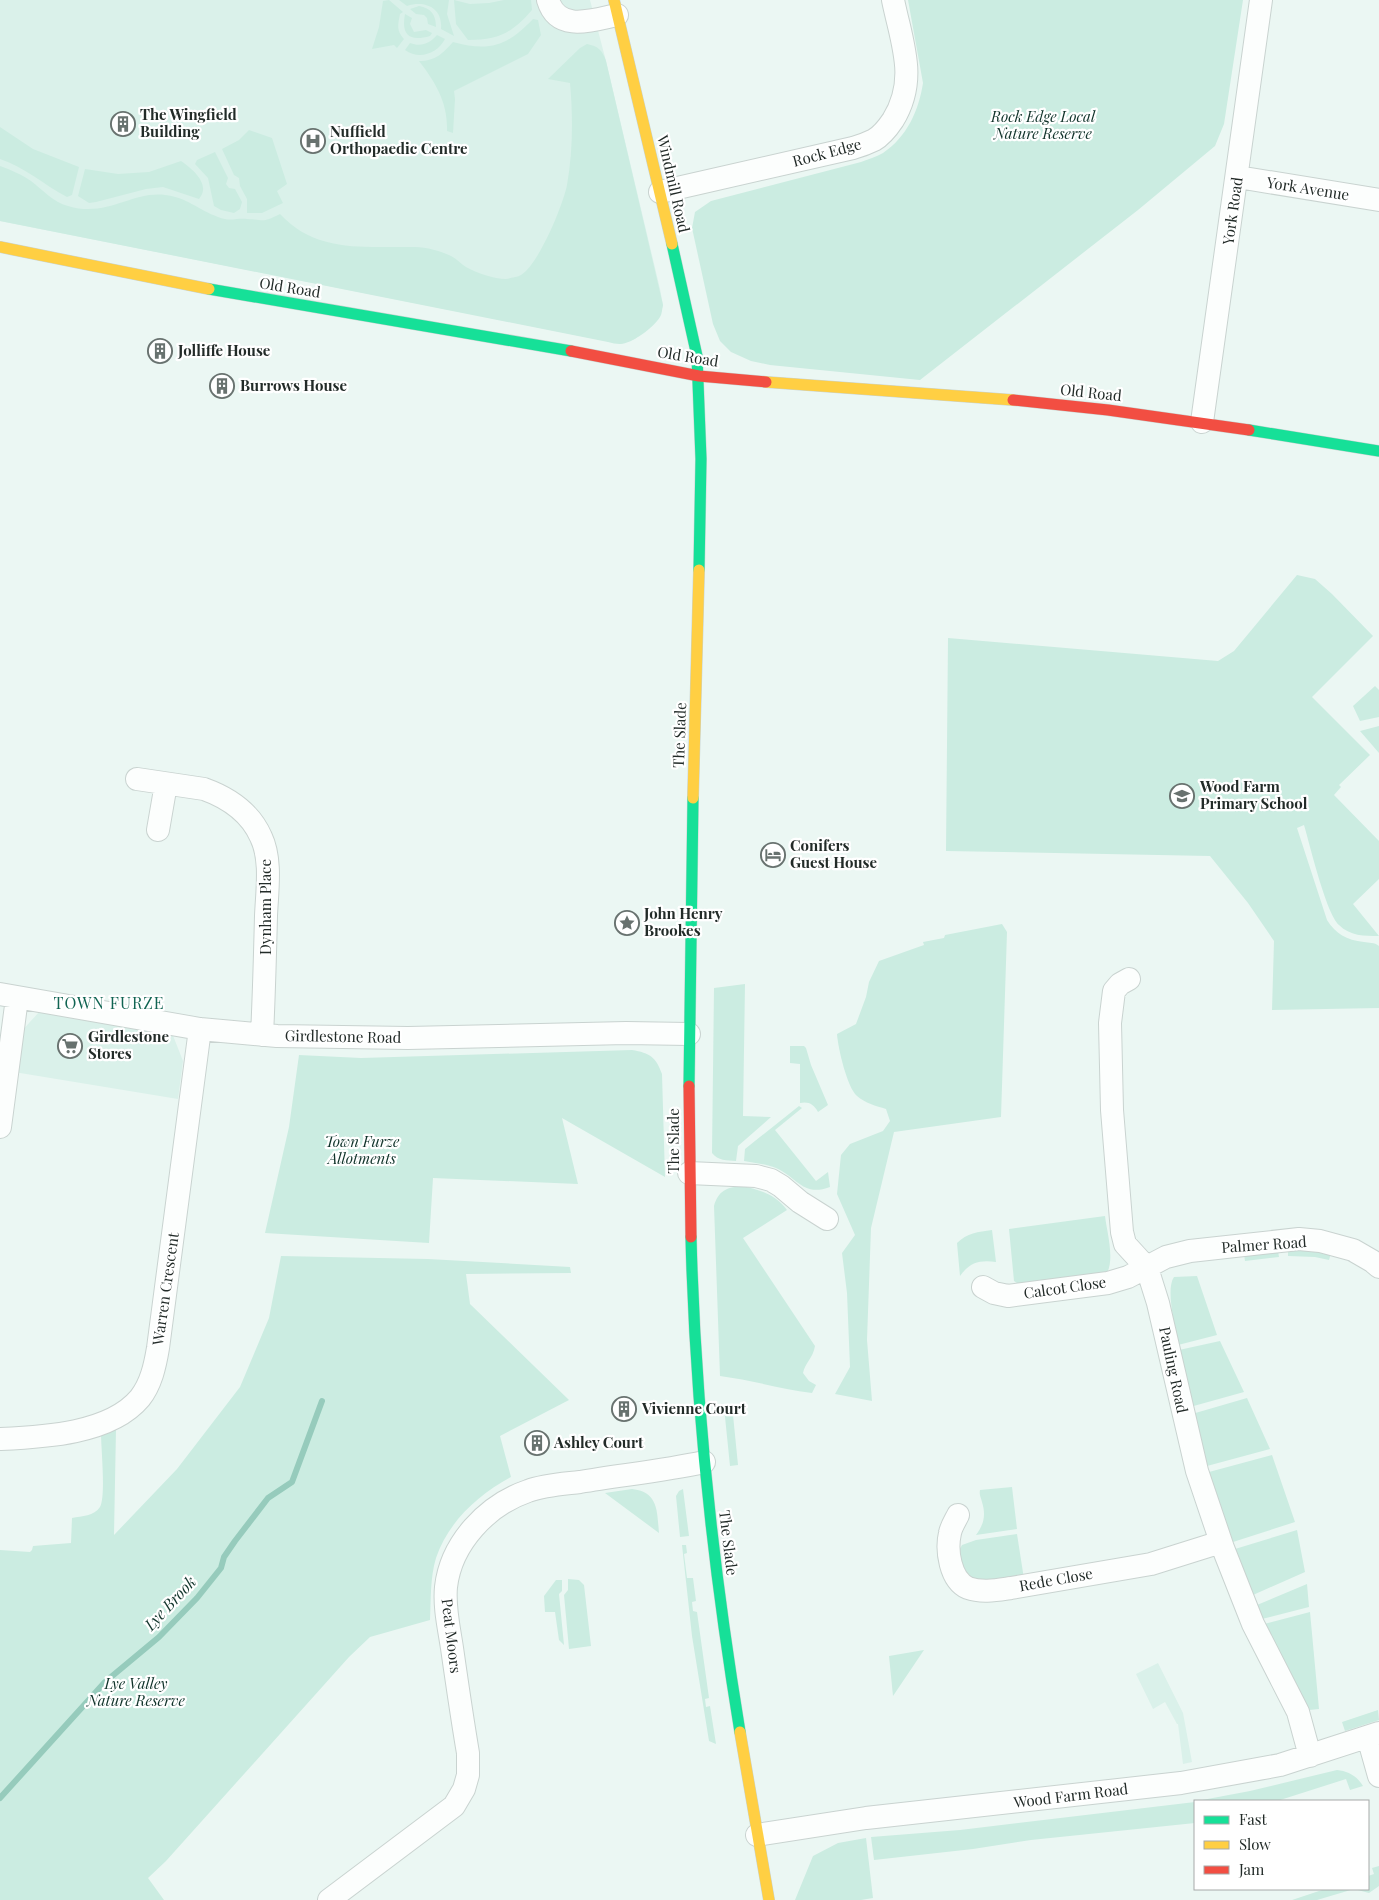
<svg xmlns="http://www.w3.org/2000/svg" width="1379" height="1900" viewBox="0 0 1379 1900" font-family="'Playfair Display',serif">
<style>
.built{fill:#daf1ea}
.green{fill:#cbece1}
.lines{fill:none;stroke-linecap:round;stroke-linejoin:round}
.stream{stroke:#96cbbc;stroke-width:6}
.street-casing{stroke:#c9d3d0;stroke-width:24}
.fast-casing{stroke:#c9d3d0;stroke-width:12}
.slow-casing{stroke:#c9d3d0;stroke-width:12}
.jam-casing{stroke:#c9d3d0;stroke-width:12}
.street{stroke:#fcfefd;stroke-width:22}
.fast{stroke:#16e098;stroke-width:11}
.slow{stroke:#ffcf43;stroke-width:11}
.jam{stroke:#f24e42;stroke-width:11}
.labels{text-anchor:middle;stroke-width:4.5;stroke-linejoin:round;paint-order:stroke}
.poi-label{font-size:15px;font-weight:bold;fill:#222b28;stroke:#fff;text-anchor:start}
.park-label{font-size:15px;font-style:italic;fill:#0f3229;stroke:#fff}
.street-label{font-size:15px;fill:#222b28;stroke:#fff}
.neighbourhood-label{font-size:16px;letter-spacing:1px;fill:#106452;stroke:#fff}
.water-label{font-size:16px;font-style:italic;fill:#13362d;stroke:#fff}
</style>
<rect width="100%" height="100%" fill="#ebf7f3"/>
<path class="built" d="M0 0H590L606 61 660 289 663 305 660 316 635 339 621 344 0 221Z
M40 1011 172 1033 183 1061 178 1099 14 1072 19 1034Z
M1158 1663 1183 1713 1192 1762 1183 1764 1178 1724H1177L1165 1702 1153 1709 1136 1674Z"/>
<path class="green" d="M389 0 403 12 400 14C398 25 396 30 404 39L397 48 394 45 372 49 379 27 383 1Z
M399 0H449L447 14 454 36 441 29C443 8 425 0 407 6Z
M454 0 470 4 489 3 504 0H531L532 10C512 33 499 40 468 40L456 24Z
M908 0H1243L1224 124 1215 146 1138 210 920 380 770 365 751 361 731 352 720 341 713 324 692 228 695 212 711 201 861 162C868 159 876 157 883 153 907 137 919 110 923 83Z
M419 6C431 8 436 15 436 27L428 24 427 18 424 15 416 14 410 9Z
M405 14 412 18 410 24 414 32 426 30 432 33 430 36C409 42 401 35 405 14Z
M533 19 538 20 541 35 528 54 454 91 455 99 453 133 447 131C448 103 436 83 419 61 436 61 443 53 453 42 490 52 507 46 533 19Z
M437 35 445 39C437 54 419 60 405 50L410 43C421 47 429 44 437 35Z
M587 44C598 46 603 51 606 61L663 305C662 309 662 314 660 317 654 327 632 344 620 344 616 344 612 343 608 342L0 221V166C11 170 21 174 31 181 43 190 53 202 68 206 107 218 132 191 165 195 186 197 199 210 218 217 230 222 236 218 247 219 266 220 262 223 280 214 317 254 365 246 415 247 426 247 441 251 451 256 457 259 461 264 466 267 477 273 494 279 506 279 510 278 518 277 521 275 539 264 563 205 567 185 573 152 573 116 570 83L548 79 580 48Z
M0 127 33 149 79 167 72 195 67 197C44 185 25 167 0 159Z
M249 130 272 138 287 184 277 191 283 203 262 213H247V199L240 186 239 178 234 175 222 149 239 140Z
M215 152 228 178 226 184 229 188 235 189 242 202 240 209 234 213 221 210 214 206 208 178 195 164 197 160Z
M181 161C191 168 212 184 199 199L163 187 146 189 96 202 89 203 78 196 85 169 118 174 149 172Z
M1297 575 1315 579 1332 594 1373 636 1312 697 1370 755 1339 785 1341 787 1334 795 1379 841V879L1353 904 1379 936C1364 936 1350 936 1339 925 1326 913 1310 845 1304 825L1297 828 1327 920C1336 934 1346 940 1364 942 1369 943 1374 942 1379 946V1008L1272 1010 1274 941 1248 903 1210 856 946 851 948 638 1218 661 1234 651Z
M1375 686 1379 690V717L1360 721 1353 706Z
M1379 726V753L1360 731Z
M1002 924 1007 932 1001 1117 894 1132 871 1228 867 1340 872 1401 835 1394 850 1367 847 1293 842 1253 855 1235 837 1194 841 1155 850 1144 883 1131 890 1121 886 1109C876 1106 865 1103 857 1096 847 1087 838 1048 837 1034L856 1024 866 997 869 982 879 961 924 945 923 942 944 938 945 935Z
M745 984 743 1116 771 1117 738 1146 736 1161C727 1160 718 1161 712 1153L714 988Z
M790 1046H804L806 1048 811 1065 828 1105 818 1112C814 1104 808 1101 800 1103V1064L790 1063Z
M632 1050C650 1053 656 1057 662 1074L665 1177 562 1118 578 1184 433 1178 429 1243 265 1233 289 1127 299 1055 361 1058Z
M799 1106 802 1108 775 1130 816 1181 828 1172 830 1187C803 1197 798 1178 776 1168 766 1164 755 1163 744 1161L745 1149Z
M742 1186C760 1190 775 1194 787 1210L743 1238 815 1346C813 1358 805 1363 803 1373L809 1381 816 1385 812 1393C781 1389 751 1380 720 1376L714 1206C718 1191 727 1187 742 1186Z
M1105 1216C1107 1233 1116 1262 1105 1276L1020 1285 1014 1281 1009 1229Z
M992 1230 996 1262C980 1260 970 1262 960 1276L957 1243C967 1233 978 1232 992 1230Z
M1301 1249 1331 1253 1329 1260 1315 1257 1288 1256V1250Z
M1278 1251 1279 1257 1245 1261 1244 1254Z
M281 1256 428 1259 570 1267 571 1273 466 1274 470 1304 569 1400 500 1436 511 1477C478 1495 448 1522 436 1558 430 1578 431 1600 430 1620L370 1637 349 1657 166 1861 148 1878 164 1900H0V1550L30 1552 32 1550 33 1546 71 1543 72 1518C82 1516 94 1516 100 1507 106 1496 101 1449 101 1433L116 1429 114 1535 177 1469 240 1387 269 1318Z
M1197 1276 1217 1335 1178 1345C1176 1328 1165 1290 1174 1277Z
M1220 1341 1244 1392 1190 1407 1179 1350Z
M1247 1398 1270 1449 1207 1466 1192 1414Z
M724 1407 733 1415 738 1465 730 1466Z
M1272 1455 1295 1522 1233 1542 1209 1472Z
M1012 1487 1017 1529 976 1535C984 1524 986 1515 982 1502 981 1497 979 1496 980 1490Z
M632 1489C659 1492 657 1512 659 1533L605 1493Z
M683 1489 689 1536 680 1537 676 1496 679 1491Z
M1297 1530 1305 1572 1253 1595 1235 1549Z
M1017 1534 1024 1579 969 1580 956 1556 962 1545 976 1540Z
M682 1545H686L687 1553 684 1554 687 1578H693L696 1601 692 1602 693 1611 697 1612 709 1698 705 1699 706 1707 710 1706 716 1744 709 1741 692 1636Z
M568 1579 579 1580 584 1585 591 1646 569 1649 564 1595 568 1590Z
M556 1580H562V1591L559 1594 564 1645 559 1640 555 1612H545L544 1596Z
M1307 1584 1309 1607 1262 1619 1257 1605Z
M1310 1612 1319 1709 1309 1710 1264 1624Z
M924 1650 893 1696 889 1656Z
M1378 1710 1379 1720 1345 1731 1342 1722Z
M1337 1770C1348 1771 1357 1776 1363 1786L1350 1790 1346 1779 1277 1801H1197L1250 1791Z
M1195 1802V1823L1031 1840 973 1849 874 1860 871 1837 960 1830Z
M866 1838 873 1898 861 1900H795L813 1856 838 1843Z
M1379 1866V1886L1369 1893 1354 1889 1317 1900H1292L1325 1889H1368V1876L1374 1874 1372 1868Z"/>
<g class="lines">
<path class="stream" d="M0 1798 105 1682 159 1637 197 1598 221 1568 224 1557 235 1541 268 1498 292 1482 322 1401"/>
<defs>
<path id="street" d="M548 0C558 33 593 20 617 15
M1238 177 1379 200
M660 192 853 148C860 146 868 143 874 140 881 136 889 126 893 120 918 79 902 44 893 0
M1202 422 1261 0
M137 779 204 789C229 798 250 812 261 837 272 860 267 891 266 916 265 956 264 995 262 1035
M158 830 166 784
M1129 979 1120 984 1114 991 1110 1023 1112 1110 1122 1232 1125 1244 1147 1268 1158 1303 1197 1471 1223 1548 1253 1624 1298 1712 1310 1756
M0 994 200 1029 277 1036 408 1038 626 1033 689 1034
M0 1127 17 998
M689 1173 756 1176 771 1180 781 1186 800 1202 827 1219
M983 1287 994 1293 1008 1296 1108 1283 1128 1277 1166 1257 1190 1251 1299 1239 1320 1241 1353 1250 1372 1261 1379 1267
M0 1439C43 1437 110 1434 140 1398 151 1384 155 1366 158 1348L200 1029
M958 1515C955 1521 951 1527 950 1533 946 1550 950 1580 968 1588 982 1593 997 1590 1011 1588L1151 1564 1221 1542
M1368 1737 1379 1776
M757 1835 866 1818 1181 1783 1280 1765 1379 1733
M329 1900 454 1806 464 1789 468 1775V1753C462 1718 457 1683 452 1648 449 1628 444 1607 446 1587 451 1543 487 1505 528 1491 544 1485 563 1484 580 1482 621 1475 663 1471 704 1462"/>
<path id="fast" d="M672 244 697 356 701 459 699 570
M209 289 571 351
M1249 430 1379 451
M689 1086 693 798
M691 1237C695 1403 713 1568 740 1732"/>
<path id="slow" d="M614 0 672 244
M0 247 209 289
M766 382 1013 400
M693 798 699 570
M740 1732 769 1900"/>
<path id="jam" d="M571 351 699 376 766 382
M1013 400 1108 410 1249 430
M689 1086 691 1237"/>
</defs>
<use href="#street" class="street-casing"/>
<use href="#fast" class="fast-casing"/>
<use href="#slow" class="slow-casing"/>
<use href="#jam" class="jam-casing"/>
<use href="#street" class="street"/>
<use href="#fast" class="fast"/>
<use href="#slow" class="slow"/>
<use href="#jam" class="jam"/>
</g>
<defs>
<symbol id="building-ring" viewBox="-11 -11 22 22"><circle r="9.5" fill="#fff" stroke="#68726f" stroke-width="1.5"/><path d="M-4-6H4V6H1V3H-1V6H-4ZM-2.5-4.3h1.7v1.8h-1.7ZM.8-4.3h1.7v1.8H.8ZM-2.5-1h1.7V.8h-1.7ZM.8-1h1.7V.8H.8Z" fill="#68726f"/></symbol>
<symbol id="hospital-ring" viewBox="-11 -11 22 22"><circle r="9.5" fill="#fff" stroke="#68726f" stroke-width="1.5"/><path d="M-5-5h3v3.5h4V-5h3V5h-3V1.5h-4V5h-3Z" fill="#68726f"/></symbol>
<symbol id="school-ring" viewBox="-11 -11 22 22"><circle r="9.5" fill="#fff" stroke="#68726f" stroke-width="1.5"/><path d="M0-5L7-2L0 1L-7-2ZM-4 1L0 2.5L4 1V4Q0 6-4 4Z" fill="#68726f"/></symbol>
<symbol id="hotel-ring" viewBox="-11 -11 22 22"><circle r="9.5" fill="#fff" stroke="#68726f" stroke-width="1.5"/><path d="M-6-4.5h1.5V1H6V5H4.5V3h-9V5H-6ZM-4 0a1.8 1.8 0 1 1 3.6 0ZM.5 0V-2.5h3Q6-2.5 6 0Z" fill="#68726f"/></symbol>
<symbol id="sight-ring" viewBox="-11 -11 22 22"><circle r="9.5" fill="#fff" stroke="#68726f" stroke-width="1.5"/><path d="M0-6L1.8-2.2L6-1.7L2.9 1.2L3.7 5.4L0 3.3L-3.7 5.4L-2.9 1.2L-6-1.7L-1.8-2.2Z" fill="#68726f"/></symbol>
<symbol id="supermarket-ring" viewBox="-11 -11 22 22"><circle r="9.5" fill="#fff" stroke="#68726f" stroke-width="1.5"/><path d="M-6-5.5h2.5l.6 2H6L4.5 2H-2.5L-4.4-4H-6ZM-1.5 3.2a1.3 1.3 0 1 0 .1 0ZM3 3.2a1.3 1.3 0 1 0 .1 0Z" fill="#68726f"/></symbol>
</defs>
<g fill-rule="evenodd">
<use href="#building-ring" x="109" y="110" width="28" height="28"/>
<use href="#hospital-ring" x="299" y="127" width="28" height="28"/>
<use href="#building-ring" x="146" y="337" width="28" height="28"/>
<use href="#building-ring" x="208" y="372" width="28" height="28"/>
<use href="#school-ring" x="1168" y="782" width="28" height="28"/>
<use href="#hotel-ring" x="759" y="841" width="28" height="28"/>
<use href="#sight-ring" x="613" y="909" width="28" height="28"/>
<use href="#supermarket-ring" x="56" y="1032" width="28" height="28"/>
<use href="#building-ring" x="610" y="1395" width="28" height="28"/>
<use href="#building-ring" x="523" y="1429" width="28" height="28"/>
</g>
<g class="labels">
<g class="poi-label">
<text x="140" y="120">The Wingfield<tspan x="140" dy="17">Building</tspan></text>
<text x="330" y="137">Nuffield<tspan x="330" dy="17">Orthopaedic Centre</tspan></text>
<text x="178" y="356">Jolliffe House</text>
<text x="240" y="391">Burrows House</text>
<text x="1200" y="792">Wood Farm<tspan x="1200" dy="17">Primary School</tspan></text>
<text x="790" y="851">Conifers<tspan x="790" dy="17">Guest House</tspan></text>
<text x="644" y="919">John Henry<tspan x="644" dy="17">Brookes</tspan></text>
<text x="88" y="1042">Girdlestone<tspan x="88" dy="17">Stores</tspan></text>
<text x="642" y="1414">Vivienne Court</text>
<text x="554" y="1448">Ashley Court</text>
</g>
<g class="park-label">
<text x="1043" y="122">Rock Edge Local<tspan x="1043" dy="17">Nature Reserve</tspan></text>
<text x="362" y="1147">Town Furze<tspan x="362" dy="17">Allotments</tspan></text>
<text x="136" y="1689">Lye Valley<tspan x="136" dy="17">Nature Reserve</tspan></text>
</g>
<g class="street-label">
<text transform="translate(827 153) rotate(-15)" y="5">Rock Edge</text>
<text transform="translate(673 184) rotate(77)" y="5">Windmill Road</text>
<text transform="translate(1308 189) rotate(9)" y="5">York Avenue</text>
<text transform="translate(1233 211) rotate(-82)" y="5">York Road</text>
<text transform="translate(290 288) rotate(9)" y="5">Old Road</text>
<text transform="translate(688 357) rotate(9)" y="5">Old Road</text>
<text transform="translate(1091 393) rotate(6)" y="5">Old Road</text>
<text transform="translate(680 735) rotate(-88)" y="5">The Slade</text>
<text transform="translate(266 907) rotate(-90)" y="5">Dynham Place</text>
<text transform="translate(343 1037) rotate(1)" y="5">Girdlestone Road</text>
<text transform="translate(674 1141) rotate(-90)" y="5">The Slade</text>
<text transform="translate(1264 1245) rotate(-4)" y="5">Palmer Road</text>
<text transform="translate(1065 1288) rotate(-8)" y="5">Calcot Close</text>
<text transform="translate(166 1289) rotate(-82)" y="5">Warren Crescent</text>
<text transform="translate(1173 1370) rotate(78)" y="5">Pauling Road</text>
<text transform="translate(728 1543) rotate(83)" y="5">The Slade</text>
<text transform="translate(1056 1580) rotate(-10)" y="5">Rede Close</text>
<text transform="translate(451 1636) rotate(83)" y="5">Peat Moors</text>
<text transform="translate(1071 1796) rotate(-7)" y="5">Wood Farm Road</text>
</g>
<g class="neighbourhood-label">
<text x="109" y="1009">TOWN FURZE</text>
</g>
<g class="water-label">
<text transform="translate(170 1603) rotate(-47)" y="6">Lye Brook</text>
</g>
</g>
<rect x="1194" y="1800" width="175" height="90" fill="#ffffff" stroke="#a7aaa9"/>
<rect x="1204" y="1816" width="25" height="8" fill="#16e098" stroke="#a7aaa9"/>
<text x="1239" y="1825" font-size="15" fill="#222b28">Fast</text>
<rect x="1204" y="1841" width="25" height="8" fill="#ffcf43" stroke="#a7aaa9"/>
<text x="1239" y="1850" font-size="15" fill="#222b28">Slow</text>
<rect x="1204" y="1866" width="25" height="8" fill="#f24e42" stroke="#a7aaa9"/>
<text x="1239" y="1875" font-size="15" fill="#222b28">Jam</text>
</svg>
